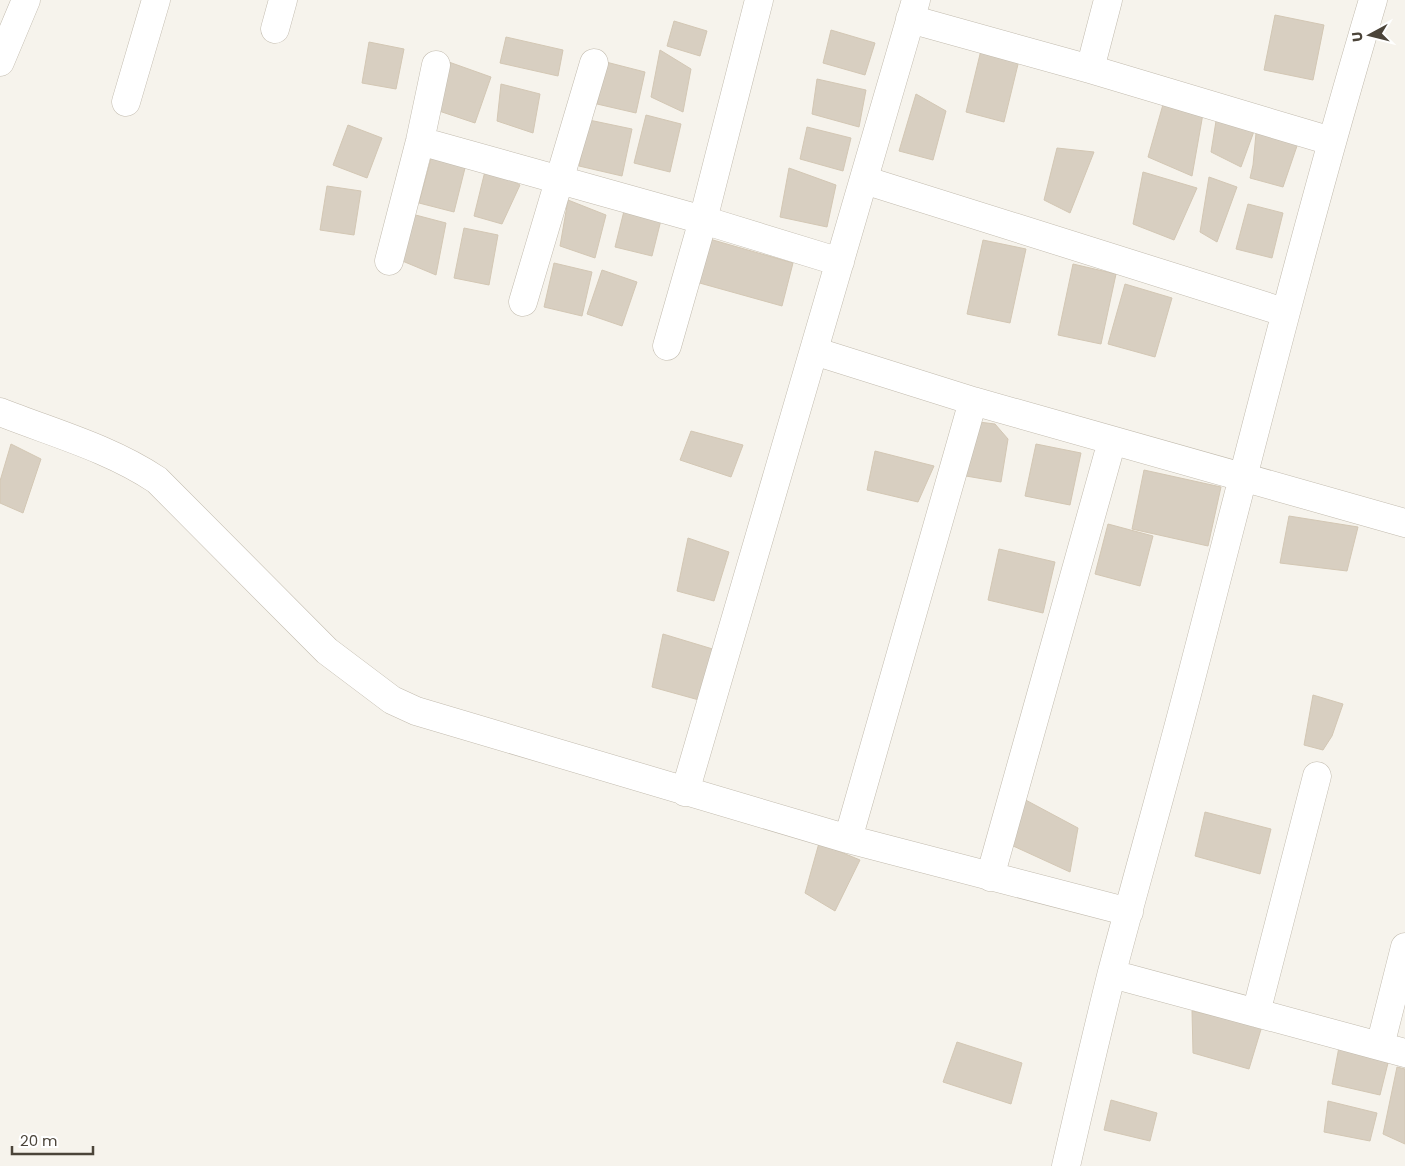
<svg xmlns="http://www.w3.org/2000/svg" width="1405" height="1166" viewBox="0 0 1405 1166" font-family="Poppins,sans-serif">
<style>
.building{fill:#d8cfc1;stroke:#d3c7b4}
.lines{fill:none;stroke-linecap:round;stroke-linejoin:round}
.minor-casing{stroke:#c2bbae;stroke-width:29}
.minor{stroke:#fff;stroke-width:28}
</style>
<rect width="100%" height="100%" fill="#f6f3ec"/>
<path class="building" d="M1275 15 1324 25 1313 80 1264 70Z
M674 21 707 31 700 56 667 46Z
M831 30 875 43 865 75 823 63Z
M506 37 563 50 558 76 500 63Z
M369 42 404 49 396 89 362 83Z
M982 46 1020 56 1004 122 966 112Z
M660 50 691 69 683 112 651 97Z
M446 61 491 77 475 123 430 108Z
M606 62 645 72 636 113 597 104Z
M817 79 866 90 859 127 812 114Z
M501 84 540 94 533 133 497 121Z
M916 94 946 111 933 160 899 151Z
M1164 101 1204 108 1192 176 1148 157Z
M646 115 681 124 670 172 634 163Z
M1217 115 1257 123 1241 167 1211 152Z
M589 120 632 129 622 176 579 166Z
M1257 123 1298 143 1283 187 1250 178 1253 165Z
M348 125 382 138 367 178 333 165Z
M807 127 851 138 843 171 800 159Z
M1057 148 1094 152 1070 213 1044 200Z
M433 151 467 160 454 212 419 203Z
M486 167 520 185 502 224 474 216Z
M789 168 836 185 827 227 780 217Z
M1143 172 1197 188 1174 240 1133 224Z
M1209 177 1237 187 1217 242 1200 232Z
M327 186 361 191 354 235 320 230Z
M568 200 606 215 595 258 560 246Z
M1248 204 1283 213 1272 258 1236 249Z
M625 207 662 216 652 256 615 247Z
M408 213 446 223 436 275 400 260Z
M464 228 498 235 489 285 454 278Z
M706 238 793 263 782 306 696 282Z
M983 240 1026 249 1010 323 967 314Z
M554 263 592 272 582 316 544 307Z
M1073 264 1116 274 1101 344 1058 335Z
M602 270 637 282 622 326 587 314Z
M1125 284 1172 298 1155 357 1108 344Z
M979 422 995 424 1008 439 1001 482 966 476Z
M691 431 743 445 731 477 680 460Z
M11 444 41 459 23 513 0 503V481Z
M1036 444 1081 453 1070 505 1025 496Z
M875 451 934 466 918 502 867 490Z
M1144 470 1221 487 1208 546 1132 529Z
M1289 516 1358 527 1347 571 1280 563Z
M1108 524 1153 536 1140 586 1095 574Z
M688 538 729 552 714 601 677 591Z
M999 549 1055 562 1043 613 988 600Z
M663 634 716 650 699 700 652 687Z
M1313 695 1343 704 1332 736 1323 750 1304 745Z
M1020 797 1078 828 1070 872 1011 845Z
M1205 812 1271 829 1260 874 1195 856Z
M819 843 860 860 835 911 805 893Z
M1192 1011 1262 1026 1249 1069 1193 1053Z
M957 1042 1022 1063 1011 1104 943 1082Z
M1339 1047 1388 1063 1380 1095 1332 1084Z
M1397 1067 1405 1069V1144L1383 1134Z
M1111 1100 1157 1113 1150 1141 1104 1130Z
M1328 1101 1377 1113 1370 1141 1324 1132Z"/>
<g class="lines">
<defs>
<path id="minor" d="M910 19 1090 69 1331 141
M275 29 283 0
M0 62 26 0
M1090 69 1108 0
M126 102 156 0
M420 141 703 220 840 262
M864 180 1284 312
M389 261 420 141 436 65
M523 302 594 63
M667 346 703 220 759 0
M814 351 973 401 1405 523
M0 412C53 433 109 448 157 480L327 651 392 700 416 711 848 839 1129 912
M685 792 916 0
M848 839 973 401
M990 877 1112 441
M1112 974 1405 1053
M1256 1013 1317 776
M1380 1046 1405 947
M1066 1166C1081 1101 1096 1036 1112 972 1139 870 1168 769 1194 667 1252 444 1307 221 1373 0"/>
</defs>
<use href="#minor" class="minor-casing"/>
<use href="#minor" class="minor"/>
</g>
<g transform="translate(1370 35) rotate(263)" stroke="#ffffff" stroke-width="4" paint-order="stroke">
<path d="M0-4L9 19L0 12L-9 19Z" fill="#4b4439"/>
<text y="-8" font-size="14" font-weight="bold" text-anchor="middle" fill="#4b4439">U</text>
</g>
<path d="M12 1146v8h81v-8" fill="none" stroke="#4b4439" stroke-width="2.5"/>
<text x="20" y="1146" font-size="15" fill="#4b4439" stroke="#ffffff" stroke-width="4" paint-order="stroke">20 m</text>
</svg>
